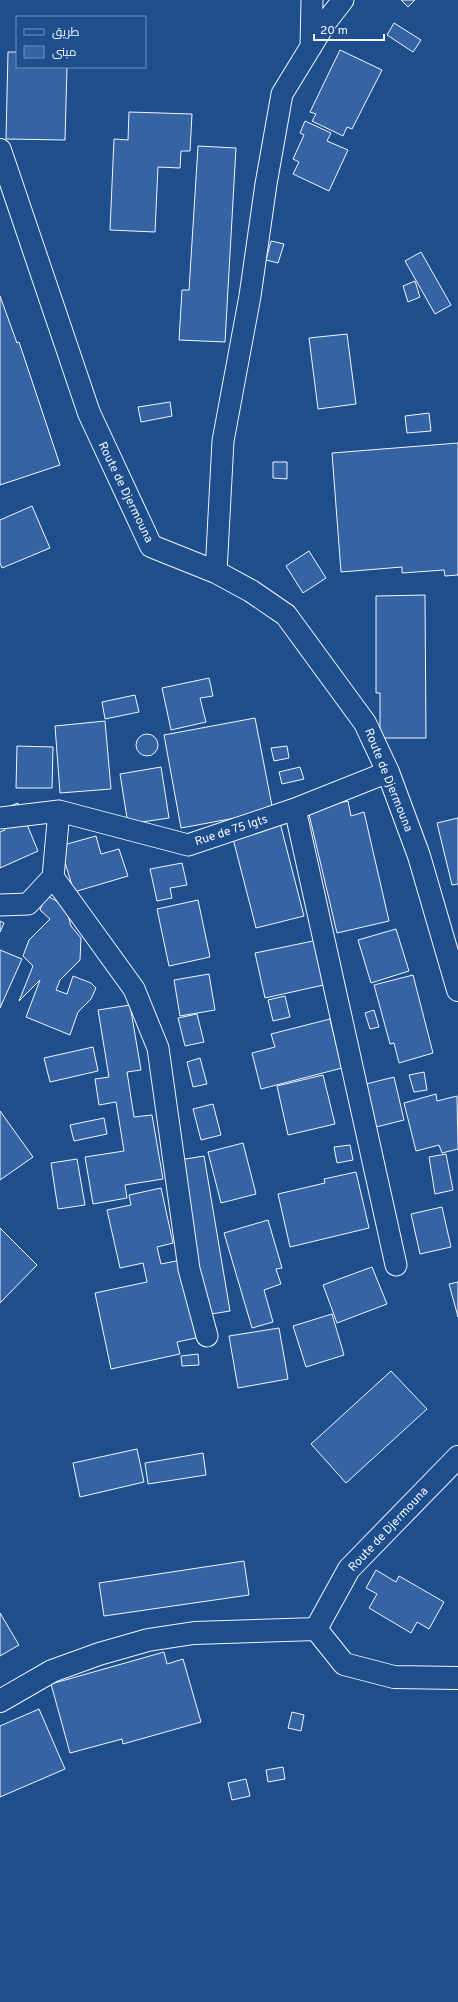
<svg xmlns="http://www.w3.org/2000/svg" width="458" height="2002" viewBox="0 0 458 2002" font-family="Overpass,Cairo,sans-serif">
<style>
.building{fill:#3563a3;stroke:#f2f6ff}
.lines{fill:none;stroke-linecap:round;stroke-linejoin:round}
.minor-casing{stroke:#f2f6ff;stroke-width:23}
.tertiary-casing{stroke:#f2f6ff;stroke-width:24}
.secondary-casing{stroke:#f2f6ff;stroke-width:24}
.minor{stroke:#1f4e8c;stroke-width:21}
.tertiary{stroke:#1f4e8c;stroke-width:22}
.secondary{stroke:#1f4e8c;stroke-width:22}
.labels{text-anchor:middle;stroke-width:3;stroke-linejoin:round;paint-order:stroke}
.street-label{font-size:12px;fill:#f2f6ff;stroke:#1f4e8c}
</style>
<rect width="100%" height="100%" fill="#1f4e8c"/>
<path class="building" d="M401 0H415L408 7Z
M394 23 421 40 413 52 387 35Z
M340 50 382 70 352 129 347 127 343 136 312 121 316 114 310 112Z
M8 52H17V67H67L65 140 6 139Z
M129 112 192 114 190 151H181L180 168 158 167 155 232 110 230 114 139 128 140Z
M305 121 331 133 327 141 348 150 329 191 293 174 299 162 293 159 304 135 300 133Z
M198 146 236 148 225 342 179 340 182 290H189Z
M271 241 284 244 278 263 266 260Z
M421 252 451 305 435 314 405 261Z
M415 281 420 297 408 302 403 286Z
M0 296 17 343 19 342 60 465 0 485Z
M347 334 356 404 318 409 309 338Z
M170 402 172 416 141 422 138 407Z
M429 413 431 431 407 433 405 416Z
M458 443V575L445 576 444 570 402 573V567L341 572 332 453Z
M273 462H287V479L273 478Z
M32 506 50 548 2 568 0 563V520Z
M309 551 326 578 303 593 286 566Z
M425 595 426 738H380V693H376V596Z
M209 678 213 696 200 698 206 722 171 730 162 688Z
M135 695 139 712 105 719 102 702Z
M255 718 273 811 181 828 164 735Z
M105 721 111 789 60 793 55 726Z
M136 745a11 11 0 1 1 22 0a11 11 0 1 1-22 0Z
M17 746 53 747 52 788H16Z
M287 746 289 758 274 761 271 748Z
M161 767 169 818 128 824 120 774Z
M300 767 304 779 282 784 279 772Z
M348 801 351 816 364 812 389 921 337 933 308 810Z
M18 803 38 851 0 868V832L5 830 0 819V810Z
M458 818V884L452 885 437 823Z
M279 819 304 916 256 928 231 831Z
M96 836 101 854 119 849 128 876 74 892 60 846Z
M182 863 187 885 170 888 172 898 157 901 150 869Z
M46 895 58 902 68 916 71 926 81 938 80 960 60 980 56 990 67 994 73 976 91 983 96 988 91 999 78 1012 70 1035 26 1017 40 980 19 1001 33 966 23 956 29 940 50 919 40 910Z
M198 900 210 957 169 966 157 909Z
M0 921 4 923 0 932Z
M396 929 409 971 371 983 358 940Z
M318 940 328 984 265 998 255 953Z
M0 950 22 959 0 1008Z
M209 974 215 1010 180 1016 174 980Z
M413 975 433 1053 399 1063 394 1043 390 1044 374 985Z
M285 996 290 1017 273 1021 268 1000Z
M130 1005 141 1070 127 1072 134 1117 152 1115 163 1179 125 1185 127 1198 93 1204 85 1157 124 1151 116 1102 99 1105 95 1079 109 1077 98 1010Z
M374 1010 379 1027 370 1029 365 1013Z
M197 1014 204 1042 185 1046 178 1018Z
M330 1019 342 1068 261 1089 252 1053 275 1047 271 1034Z
M93 1047 98 1071 50 1082 44 1058Z
M200 1058 207 1084 193 1087 187 1062Z
M424 1072 427 1090 414 1092 409 1075Z
M323 1075 335 1124 288 1135 277 1086Z
M394 1077 404 1120 372 1128 362 1085Z
M436 1094 437 1101 457 1096 458 1149 442 1153 439 1145 416 1151 404 1103Z
M213 1104 221 1135 201 1140 193 1109Z
M0 1111 33 1157 0 1180Z
M104 1118 107 1134 74 1141 70 1125Z
M243 1143 256 1194 221 1203 208 1152Z
M350 1145 353 1160 337 1163 334 1147Z
M446 1154 453 1190 435 1194 429 1157Z
M204 1156 230 1311 205 1315 179 1160Z
M77 1159 85 1205 58 1209 51 1163Z
M356 1172 369 1228 290 1247 278 1194 325 1183 324 1179Z
M161 1188 173 1243 157 1247 161 1264 181 1260 196 1338 177 1342 180 1354 111 1369 95 1293 147 1282 143 1263 120 1268 107 1210 131 1205 129 1195Z
M442 1207 451 1247 420 1254 411 1214Z
M268 1220 282 1268 276 1269 281 1284 264 1290 273 1322 252 1328 224 1233Z
M0 1228 37 1265 0 1303Z
M372 1267 387 1304 337 1323 323 1285Z
M458 1282V1317L449 1284Z
M332 1314 344 1355 306 1367 293 1326Z
M279 1328 288 1379 238 1388 229 1336Z
M198 1354 199 1365 182 1366 181 1356Z
M391 1371 427 1409 346 1483 311 1444Z
M137 1449 144 1482 80 1497 73 1463Z
M203 1453 206 1475 148 1484 145 1463Z
M244 1561 249 1595 104 1616 99 1583Z
M376 1570 396 1582 399 1576 444 1602 429 1629 417 1622 411 1633 369 1608 377 1594 366 1588Z
M0 1613 19 1645 0 1656Z
M164 1652 167 1664 183 1659 201 1722 123 1744 122 1739 70 1753 51 1684Z
M39 1709 65 1769 0 1797V1726Z
M292 1712 304 1715 301 1731 288 1728Z
M283 1767 285 1779 268 1782 266 1770Z
M246 1779 250 1796 232 1800 228 1783Z"/>
<g class="lines">
<defs>
<path id="minor" d="M311 47 312 0
M216 572 223 441 250 296 266 184 282 94 326 22 343 0
M295 809 396 1265
M59 811 53 877 134 989 158 1048 189 1269 207 1336
M0 818 59 811 188 845 295 809 388 772
M0 905 28 904 53 877"/>
<path id="tertiary" d="M0 150 89 413 151 546 216 572 251 591 286 615 365 723 388 772 419 856 458 990
M316 1629 349 1569 458 1457"/>
<path id="secondary" d="M0 1701 52 1671 99 1654 148 1640 194 1633 316 1629 344 1664 394 1677 458 1678"/>
</defs>
<use href="#minor" class="minor-casing"/>
<use href="#tertiary" class="tertiary-casing"/>
<use href="#secondary" class="secondary-casing"/>
<use href="#minor" class="minor"/>
<use href="#tertiary" class="tertiary"/>
<use href="#secondary" class="secondary"/>
</g>
<g class="labels">
<g class="street-label">
<text transform="translate(126 492) rotate(64)" y="4">Route de Djermouna</text>
<text transform="translate(389 780) rotate(68)" y="4">Route de Djermouna</text>
<text transform="translate(231 830) rotate(-18)" y="4">Rue de 75 lgts</text>
<text transform="translate(388 1529) rotate(-47)" y="4">Route de Djermouna</text>
</g>
</g>
<rect x="16" y="16" width="130" height="52" fill="#1f4e8c" stroke="#7391ba"/>
<rect x="24" y="29" width="20" height="6" fill="#1f4e8c" stroke="#7391ba"/>
<text x="52" y="36" font-size="12" fill="#f2f6ff">طريق</text>
<rect x="24" y="46" width="20" height="12" fill="#3563a3" stroke="#7391ba"/>
<text x="52" y="56" font-size="12" fill="#f2f6ff">مبنى</text>
<path d="M314 34v6h70v-6" fill="none" stroke="#f2f6ff" stroke-width="2"/>
<text x="320" y="34" font-size="12" fill="#f2f6ff" stroke="#1f4e8c" stroke-width="3" paint-order="stroke">20 m</text>
</svg>
